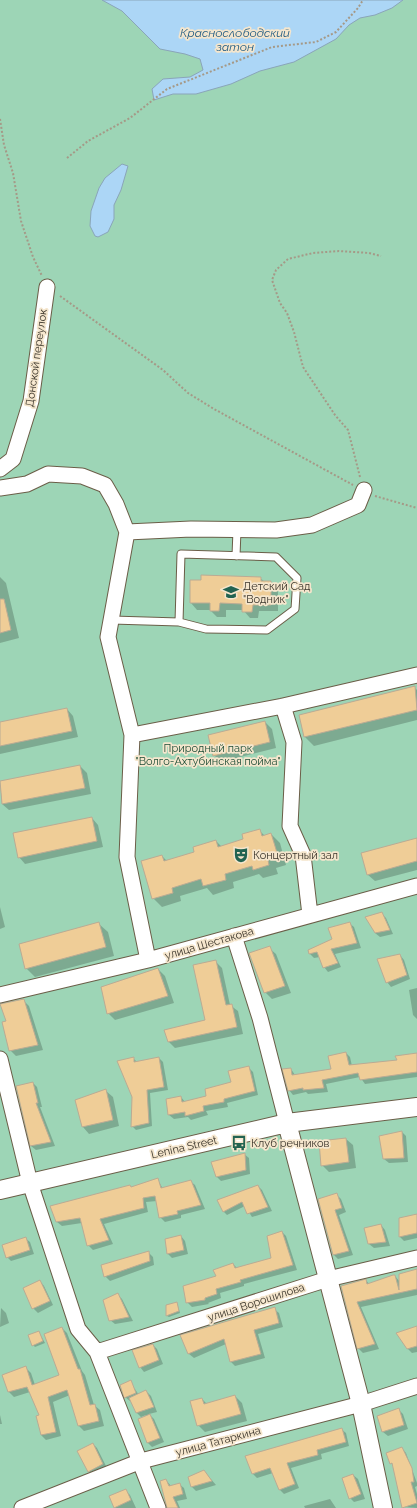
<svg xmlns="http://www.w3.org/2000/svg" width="417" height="1508" viewBox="0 0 417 1508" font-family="Raleway,sans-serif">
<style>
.green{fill:#9dd5b6}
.water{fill:#acd6f6;stroke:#8aa5b9}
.shadow{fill:#0003}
.building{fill:#efcd97;stroke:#baab94}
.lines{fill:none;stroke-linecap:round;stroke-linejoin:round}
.service-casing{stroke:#6b5e48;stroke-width:9}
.minor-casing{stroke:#6b5e48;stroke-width:17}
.tertiary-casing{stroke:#6b5e48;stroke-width:20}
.path{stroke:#a59987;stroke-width:2;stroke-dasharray:2 2;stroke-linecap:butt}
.service{stroke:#fff;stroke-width:7}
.minor{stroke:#fff;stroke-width:15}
.tertiary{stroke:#fff;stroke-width:18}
.labels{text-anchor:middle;stroke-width:3.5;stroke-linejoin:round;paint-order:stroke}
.street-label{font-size:11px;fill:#3a342a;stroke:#f5e6cd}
.poi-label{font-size:11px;fill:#3a342a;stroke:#f5e6cd;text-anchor:start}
.park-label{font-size:11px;fill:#1c4c35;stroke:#f5e6cd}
.water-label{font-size:12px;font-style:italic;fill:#205b82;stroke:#f5e6cd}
</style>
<rect width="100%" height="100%" fill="#f5e6cd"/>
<path class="green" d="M0 0H417V1508H0Z"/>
<path class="water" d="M102 0H403L392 8 375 15 360 18 349 25 336 39 294 62 260 71 231 84 196 94H173L154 100 152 89 163 79 190 77 203 70 200 59 185 54 160 49 122 11Z
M122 164 128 166 121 190 114 205V219L108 232 98 237 95 236 90 226 91 211 99 188 105 178Z"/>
<path class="shadow" d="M0 577 6 583 19 638 0 643Z
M260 578 265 582H271L278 589V611H259L258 618H250L243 610H226V617H217L210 610H197L191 603Z
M415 688 417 690V720L314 746 305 737 300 716Z
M67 709 73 716 78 737 0 754V723Z
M265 722 272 729 276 748 221 762 214 755Z
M80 766 87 773 91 794 9 810 2 804 0 782Z
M92 818 98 825 103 847 25 864 19 857Z
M259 830 265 836 271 834 280 843 286 865 276 868 278 874 263 878 259 874 233 882 234 888 213 895 207 888 180 896 181 901 162 907 153 898 162 856 167 861 196 853 216 841 222 847 244 840Z
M417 839V870L375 881 368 875 362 854Z
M0 907 5 927 0 929Z
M382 914 386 918 393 934 380 937 375 933Z
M349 923 354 927 361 948 335 954 341 967 328 972 324 967 320 957 314 958 310 954 334 939Z
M99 924 108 932 114 956 35 977 26 968Z
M269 948 276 954 291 993 272 999 265 992Z
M400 955 404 960 410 979 391 987 387 982Z
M216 962 222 968 230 1005 238 1011 243 1034 175 1048 169 1042 165 1031 206 1021Z
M158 969 165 976 174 1003 115 1020 108 1013Z
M417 988V1019L413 1015 409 990Z
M23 1000 29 1006 43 1050 16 1056 10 1050 8 1021Z
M346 1053 350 1057 352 1066 398 1061 417 1054V1077L365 1084 360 1077 326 1084 328 1092 308 1094 306 1092 293 1095 289 1090 291 1069 295 1075 332 1069Z
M133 1058 137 1062 159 1058 163 1062 168 1090 150 1093 152 1126 136 1130 132 1126Z
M248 1067 253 1072 258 1095 227 1103 228 1107 206 1111 208 1115 191 1120 188 1117 174 1119 169 1115 168 1100 181 1097 185 1102 207 1097 232 1083Z
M33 1083 37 1087 42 1107H40L55 1146 36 1150 31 1146Z
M106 1091 113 1097 119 1126 89 1134 83 1127 77 1101Z
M402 1132 406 1136 408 1162 389 1163 384 1159Z
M346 1139 353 1145 356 1168 329 1172 322 1165Z
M244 1154 249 1158 250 1174 221 1181 217 1177Z
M158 1180 163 1189 190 1181 195 1185 205 1209 181 1215V1218L165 1222 160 1217 157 1201 146 1202 148 1212 104 1224 113 1244 93 1250 88 1245 82 1223 62 1226 57 1222 131 1188Z
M258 1186 262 1190 272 1211 252 1217 245 1206 227 1215 223 1211Z
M337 1195 341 1199 346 1212 339 1215 353 1255 338 1259 333 1254 319 1199Z
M417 1215V1238L404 1241 400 1237V1219Z
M381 1225 385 1230 390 1246 374 1248 369 1244Z
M282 1232 286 1236 297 1270 244 1284V1286L220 1293 221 1298 208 1303 209 1304 192 1307 187 1302 233 1264 237 1268 272 1259Z
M181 1236 185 1241 188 1254 172 1258 168 1254Z
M25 1238 30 1242 34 1254 11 1261 7 1257Z
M148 1252 153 1257 154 1265 110 1281 105 1276Z
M417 1270V1295L361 1307 379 1349 363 1353 358 1348 342 1287 366 1280 369 1284 395 1276 400 1282Z
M40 1281 44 1286 53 1305 38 1313 33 1308Z
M118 1295 122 1299 133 1321 115 1324 110 1320Z
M177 1303 180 1313 169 1317 167 1316Z
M1 1308 6 1313 9 1323 0 1327Z
M274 1309 279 1313 283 1327 258 1334 265 1358 235 1366 231 1362 226 1344 194 1358 189 1354 182 1336Z
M417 1327V1352L412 1353 407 1348Z
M62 1328 67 1333 82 1371 85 1375 94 1405 100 1410 104 1426 84 1431 79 1426 70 1395 53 1402 61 1436 46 1440 41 1435 37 1417 40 1416 30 1392 14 1397 9 1392 26 1368 31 1373 35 1385 60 1375Z
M39 1332 45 1343 35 1347 33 1345Z
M153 1345 157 1349 163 1364 144 1372 140 1367Z
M130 1382 139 1395 146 1391 151 1396 157 1412 149 1414 154 1419 164 1442 152 1447 148 1443 140 1420 146 1415 141 1417 136 1412 131 1401H130L125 1397Z
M235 1396 242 1403 247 1421 205 1432 198 1425 202 1399 207 1404Z
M398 1409 403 1414 408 1429 388 1436 383 1432 378 1416Z
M0 1415 2 1424H0Z
M341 1429 346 1433 349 1446 321 1454 322 1459 291 1468 299 1488 284 1494 280 1490 273 1473 257 1478 253 1474Z
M93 1444 97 1448 107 1468 93 1475 89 1471Z
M402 1448 406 1453 417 1483V1486L415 1487 417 1494V1508L403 1507 393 1465 391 1463Z
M204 1471 216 1485 196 1491 192 1487Z
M353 1475 358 1479 365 1499 354 1502 350 1498Z
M166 1480 171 1486 179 1484 184 1488 187 1499 177 1501 180 1508H167Z
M125 1490 130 1495 136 1508H115L110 1497Z
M330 1499 336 1508H305L304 1506Z"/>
<path class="building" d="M201 575 261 577V581H271V605H253L252 612H242V604L220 603 219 611H210V603H190V580H201Z
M0 599H4L11 630 0 633Z
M415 686 417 710 304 737 299 715Z
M67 708 72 731 0 746V722Z
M265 721 270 742 213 756 208 735Z
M80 765 85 788 2 804 0 781Z
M92 817 97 841 18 858 13 833Z
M260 829 262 836 271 833 278 856 268 860 269 865 253 870 252 866 225 874 226 880 203 886 201 879 172 888 173 893 152 899 141 861 162 855 164 861 194 852 193 847 216 840 218 847 243 839 242 834Z
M417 838V861L367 875 361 853Z
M382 912 390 930 375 933 365 917Z
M99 922 106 947 25 969 19 944Z
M350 922 357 943 331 949 338 963 323 968 317 952 309 954 308 950 332 939 328 928Z
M270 946 285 986 264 993 249 953Z
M400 954 407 975 386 983 377 959Z
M216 960 226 1005 232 1004 237 1027 168 1042 164 1030 205 1020 193 965Z
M158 968 168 996 107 1014 101 987Z
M24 999 38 1045 9 1051 2 1022 6 1021 0 1004Z
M346 1052 349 1065 397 1060 395 1056 417 1053V1072L360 1080 358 1073 322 1080 324 1088 303 1090V1088L288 1091 282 1069 291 1068 292 1075 331 1069 328 1056Z
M134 1057V1062L159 1057 164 1087 147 1090 149 1123 131 1127 132 1097 117 1061Z
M249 1066 255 1091 224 1099V1102L203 1106 204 1111 185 1116V1112L168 1115 166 1099 181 1096 182 1102 206 1096 205 1089 231 1082 228 1071Z
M33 1082 38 1103H36L51 1142 30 1146 16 1086Z
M106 1089 113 1120 82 1127 75 1100Z
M402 1131 404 1158 383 1159 379 1136Z
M346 1138 349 1162 321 1166 319 1141Z
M245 1153 246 1170 216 1177 211 1162Z
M158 1178 161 1188 191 1180 201 1205 177 1211 178 1214 159 1218 155 1196 143 1198 144 1208 100 1219 109 1240 87 1246 80 1218 56 1222 50 1206 130 1185 131 1187Z
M258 1185 268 1207 247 1214 242 1202 223 1212 217 1200Z
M337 1193 342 1208 335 1210 349 1251 333 1255 318 1199Z
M417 1214V1233L399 1237V1218Z
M381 1224 386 1242 368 1244 364 1228Z
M282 1231 293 1265 240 1280 241 1282 216 1289 217 1294 205 1298V1300L186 1303 183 1286 216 1276 213 1270 233 1263 235 1268 271 1258 267 1236Z
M181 1235 184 1250 167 1254 165 1239Z
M26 1237 30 1250 6 1258 2 1245Z
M149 1251 150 1261 104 1277 101 1265Z
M417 1269V1289L357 1302 375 1344 357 1349 341 1286 366 1279 367 1284 393 1275H395L399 1290V1274Z
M40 1280 50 1301 32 1309 23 1288Z
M118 1293 129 1317 109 1321 103 1300Z
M177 1302 179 1311 166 1316V1305Z
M275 1307 279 1323 254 1330 261 1354 230 1362 224 1339 188 1354 180 1335Z
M417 1326V1346L407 1349 396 1333Z
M62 1327 78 1369H80L90 1405 95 1404 99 1421 78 1426 67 1390 48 1397 56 1432 41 1435 36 1416 39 1415 27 1387 8 1392 2 1375 26 1366 32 1385 59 1375 44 1334Z
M39 1331 43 1341 32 1346 28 1335Z
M153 1344 159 1360 139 1368 132 1350Z
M131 1380 136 1393 124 1398 120 1385Z
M146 1390 154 1407 136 1413 129 1398Z
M235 1395 241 1414 197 1426 190 1401 202 1398 204 1404Z
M399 1408 404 1425 382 1432 377 1416Z
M150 1414 160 1438 147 1443 138 1419Z
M342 1428 346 1442 317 1450 318 1455 287 1463 295 1484 279 1490 270 1468 252 1474 245 1456Z
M93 1443 103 1464 88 1472 77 1451Z
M402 1447 412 1468 414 1482H411L417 1503 402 1508 392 1463 390 1464 386 1453Z
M204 1470 212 1481 191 1487 188 1477Z
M353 1474 361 1494 349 1499 342 1478Z
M166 1479 169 1486 180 1483 183 1494 173 1497 178 1508H167L160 1481Z
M126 1489 131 1500 114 1508 109 1496Z"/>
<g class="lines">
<defs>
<path id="service" d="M236 556 237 530
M112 620 179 622 181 554 276 557 297 578 295 609 267 630 206 629 179 622"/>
<path id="minor" d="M0 469 13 459 31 401 47 287
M0 488 27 484 48 474 82 476 105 485 116 504 127 532 108 637 132 735 127 857 148 960
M127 532 191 529 276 530 312 525 358 505 364 490
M283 706 294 742 290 826 303 855 310 915
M132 735 283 706 417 675
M234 936 260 1018 287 1123
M0 995 148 960 417 886
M0 1059 30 1183 78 1329 97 1352 158 1508
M97 1352 328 1279 417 1258
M22 1508 141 1461 361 1404 417 1386"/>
<path id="tertiary" d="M287 1123 361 1404 383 1508
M0 1190 287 1123 417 1107"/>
</defs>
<use href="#service" class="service-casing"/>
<use href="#minor" class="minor-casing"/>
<use href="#tertiary" class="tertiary-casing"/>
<path class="path" d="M0 119 4 145 13 173 21 221 33 257 42 276
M67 158 88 141 130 118 167 89 272 47 316 42 336 32 358 8 363 0
M60 296 163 370 188 393 214 409 353 485
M360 477 348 430 335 415 303 367 294 332 287 313 280 303 272 280 276 270 288 259 313 253 339 251 369 253 381 256
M375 496 417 508"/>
<use href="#service" class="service"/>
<use href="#minor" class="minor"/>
<use href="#tertiary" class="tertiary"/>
</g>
<defs>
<symbol id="school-bare" viewBox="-9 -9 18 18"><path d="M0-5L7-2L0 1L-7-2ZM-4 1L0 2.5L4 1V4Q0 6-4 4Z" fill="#226351" stroke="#f5e6cd" stroke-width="2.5" paint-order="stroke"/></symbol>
<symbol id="theatre-bare" viewBox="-9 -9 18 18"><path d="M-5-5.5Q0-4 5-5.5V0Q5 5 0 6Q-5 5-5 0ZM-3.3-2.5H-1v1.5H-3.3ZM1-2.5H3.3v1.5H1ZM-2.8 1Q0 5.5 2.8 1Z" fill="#226351" stroke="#f5e6cd" stroke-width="2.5" paint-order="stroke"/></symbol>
<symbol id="bus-bare" viewBox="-9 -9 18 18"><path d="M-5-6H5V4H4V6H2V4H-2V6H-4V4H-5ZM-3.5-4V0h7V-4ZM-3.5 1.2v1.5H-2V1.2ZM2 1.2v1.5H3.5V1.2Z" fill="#226351" stroke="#f5e6cd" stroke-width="2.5" paint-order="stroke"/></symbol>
</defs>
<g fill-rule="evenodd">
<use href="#school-bare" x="220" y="581" width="22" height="22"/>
<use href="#theatre-bare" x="230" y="844" width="22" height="22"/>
<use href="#bus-bare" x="228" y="1132" width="22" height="22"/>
</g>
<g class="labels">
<g class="street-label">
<text transform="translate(36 358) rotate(-82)" y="4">Донской переулок</text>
<text transform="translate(209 943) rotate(-16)" y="4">улица Шестакова</text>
<text transform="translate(184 1147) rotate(-13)" y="4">Lenina Street</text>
<text transform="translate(256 1302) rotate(-18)" y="4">улица Ворошилова</text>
<text transform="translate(218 1441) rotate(-15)" y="4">улица Татаркина</text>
</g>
<g class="poi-label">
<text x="243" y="590">Детский Сад<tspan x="243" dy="13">"Водник"</tspan></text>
<text x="253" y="859">Концертный зал</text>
<text x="251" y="1147">Клуб речников</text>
</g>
<g class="park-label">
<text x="208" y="752">Природный парк<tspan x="208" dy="13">"Волго-Ахтубинская пойма"</tspan></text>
</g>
<g class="water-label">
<text x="235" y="37">Краснослободский<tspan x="235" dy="14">затон</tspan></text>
</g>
</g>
</svg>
